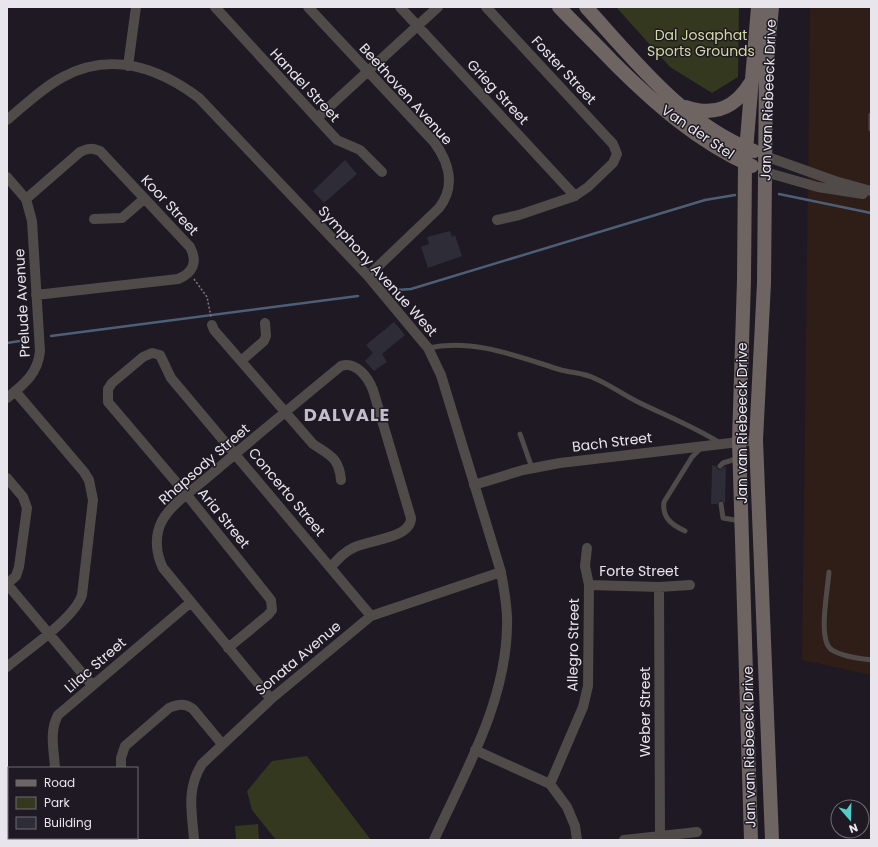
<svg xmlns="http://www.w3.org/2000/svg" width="878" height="847" viewBox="0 0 878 847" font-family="Poppins,sans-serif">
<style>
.industrial{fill:#2f1d17}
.green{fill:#34381f}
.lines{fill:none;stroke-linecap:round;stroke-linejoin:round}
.stream{stroke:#4d5f77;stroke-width:2.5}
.building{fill:#2e2c37}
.path{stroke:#7d7981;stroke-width:1.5;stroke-dasharray:2 2;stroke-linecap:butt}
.lane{stroke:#504a49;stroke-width:5}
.street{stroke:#504a49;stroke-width:10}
.secondary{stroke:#6e6462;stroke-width:14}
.labels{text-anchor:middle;stroke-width:3;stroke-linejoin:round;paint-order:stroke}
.park-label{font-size:14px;fill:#d2daa2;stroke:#1e1923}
.street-label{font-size:14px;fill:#e8e5ec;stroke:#1e1923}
.district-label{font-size:18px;font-weight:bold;letter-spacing:1px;fill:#c3bcca;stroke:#1e1923}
</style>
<rect width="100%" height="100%" fill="#1e1923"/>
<path class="industrial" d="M810 7H871V675L802 660Z"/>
<path class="green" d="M616 7H739L738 77 712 93 670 67Z
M307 756 371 840H276L252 810 247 791 272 761Z
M258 824 259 840H236L235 826Z"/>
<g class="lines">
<path class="stream" d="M779 194 871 213
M397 290 411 289 705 200 735 195
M51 336 358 296
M7 343 26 340"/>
</g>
<path class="building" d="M345 160 357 174 324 203 313 191Z
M450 231 452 237 455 235 462 256 428 268 421 247 429 244 427 237Z
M394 322 405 335 382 354 387 362 374 371 365 361 373 353 366 345Z
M712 465 716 466 719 470 726 466 725 504 721 500 717 504H711Z"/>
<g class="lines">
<path class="path" d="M194 279 207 297 211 317"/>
<path class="lane" d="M871 115V129
M428 348C473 338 519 357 561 370 573 373 585 373 596 379 610 385 622 394 636 401 664 415 693 426 720 443
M520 434 532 468
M720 466 723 463 739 458
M721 504 723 518 741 521
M685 531C672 525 662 518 664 502L692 457 700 449
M829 572C828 589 817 641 832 650 843 657 859 658 871 660"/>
<path class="street" d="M215 7 337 140 360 150 382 172
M308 7 434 142C449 162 456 186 439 208L368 276
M400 7 575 196
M486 7 613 144 617 154 613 163 588 187 575 196 519 215 497 220
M128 66 136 7
M317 118 438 7
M7 120C25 105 42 88 63 77 111 51 159 68 199 98L368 276 428 348 441 375 501 572C504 590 508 608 507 626 506 702 465 772 434 840
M765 156 835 181 871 191
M765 172 818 187 863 194
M7 177 26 199 32 221 40 351C38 374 23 385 7 398
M26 199 80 152C88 148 92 148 100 151L190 247C198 262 193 273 178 279L36 295
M94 219 122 218 144 199
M212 325 214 330 313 444C329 455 339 457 341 480
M241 361 264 341 266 336 265 323
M7 478 23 497 27 508 19 567 16 576 7 584
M474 485 523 470 560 463 756 440
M7 584 92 685
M589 585 659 587 690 585
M659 587 660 836
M228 648 268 615 272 610 271 600 187 495 108 402V389L112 383 143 357 152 353 160 355 171 378 371 616
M7 667C27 650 74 619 82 595L93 500 89 480 84 472 15 391
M271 699 163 568C156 554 154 536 162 521 170 505 194 489 208 477 251 440 296 403 341 366 356 361 368 377 373 390L411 518C411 538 370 540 355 547 345 551 338 559 331 567
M475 750 550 784 567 807 575 826 577 840
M55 768C54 751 49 731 58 715L191 602
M121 768V758L125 746 169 708C178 704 185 703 193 709L222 744
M550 784 583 707 588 686 589 585 585 566 587 548
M124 838V840
M194 840C192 812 186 789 202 764L271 699 371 616 501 572
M624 840 697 832"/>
<path class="secondary" d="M559 7C577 26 595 43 613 62 654 103 698 142 752 166
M586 7C635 61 684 124 754 151
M772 7 766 71 764 283 756 440 772 840
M686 107C715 117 736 107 751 82
M751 840 739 441 744 280 745 163 758 7"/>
</g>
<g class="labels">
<g class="park-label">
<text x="701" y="40">Dal Josaphat<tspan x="701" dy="16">Sports Grounds</tspan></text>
</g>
<g class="street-label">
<text transform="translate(564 70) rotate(47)" y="5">Foster Street</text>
<text transform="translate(305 85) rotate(47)" y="5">Handel Street</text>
<text transform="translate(498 92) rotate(47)" y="5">Grieg Street</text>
<text transform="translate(406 94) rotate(48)" y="5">Beethoven Avenue</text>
<text transform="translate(768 100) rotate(-88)" y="5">Jan van Riebeeck Drive</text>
<text transform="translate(698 132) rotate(34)" y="5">Van der Stel</text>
<text transform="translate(170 205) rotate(47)" y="5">Koor Street</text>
<text transform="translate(378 271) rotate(48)" y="5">Symphony Avenue West</text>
<text transform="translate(22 303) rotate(-93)" y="5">Prelude Avenue</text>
<text transform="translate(742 423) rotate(-90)" y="5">Jan van Riebeeck Drive</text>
<text transform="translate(612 442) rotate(-7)" y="5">Bach Street</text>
<text transform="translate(204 464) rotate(-41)" y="5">Rhapsody Street</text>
<text transform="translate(287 492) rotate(50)" y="5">Concerto Street</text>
<text transform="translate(224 518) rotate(51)" y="5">Aria Street</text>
<text x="639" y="576">Forte Street</text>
<text transform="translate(573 645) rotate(-89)" y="5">Allegro Street</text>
<text transform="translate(298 658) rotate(-40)" y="5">Sonata Avenue</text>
<text transform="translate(95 665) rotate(-41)" y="5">Lilac Street</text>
<text transform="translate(645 712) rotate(-90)" y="5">Weber Street</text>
<text transform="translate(749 747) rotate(-91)" y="5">Jan van Riebeeck Drive</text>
</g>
<g class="district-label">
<text x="347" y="421">DALVALE</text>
</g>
</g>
<rect width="878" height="847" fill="none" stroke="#e8e5ec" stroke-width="16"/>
<rect x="8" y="767" width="130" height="72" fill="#1e1923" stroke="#6f6b73"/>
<rect x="16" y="780" width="20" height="6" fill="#6e6462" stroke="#6f6b73"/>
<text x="44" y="787" font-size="12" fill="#e8e5ec">Road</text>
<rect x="16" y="797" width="20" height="12" fill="#34381f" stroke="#6f6b73"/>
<text x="44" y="807" font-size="12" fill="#e8e5ec">Park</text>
<rect x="16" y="817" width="20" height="12" fill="#2e2c37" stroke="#6f6b73"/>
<text x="44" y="827" font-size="12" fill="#e8e5ec">Building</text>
<g transform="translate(850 819) rotate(160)"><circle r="19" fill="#1e1923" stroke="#6f6b73"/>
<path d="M0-3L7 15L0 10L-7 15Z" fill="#53cdc9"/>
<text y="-6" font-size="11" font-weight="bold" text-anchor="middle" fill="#e8e5ec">N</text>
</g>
</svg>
